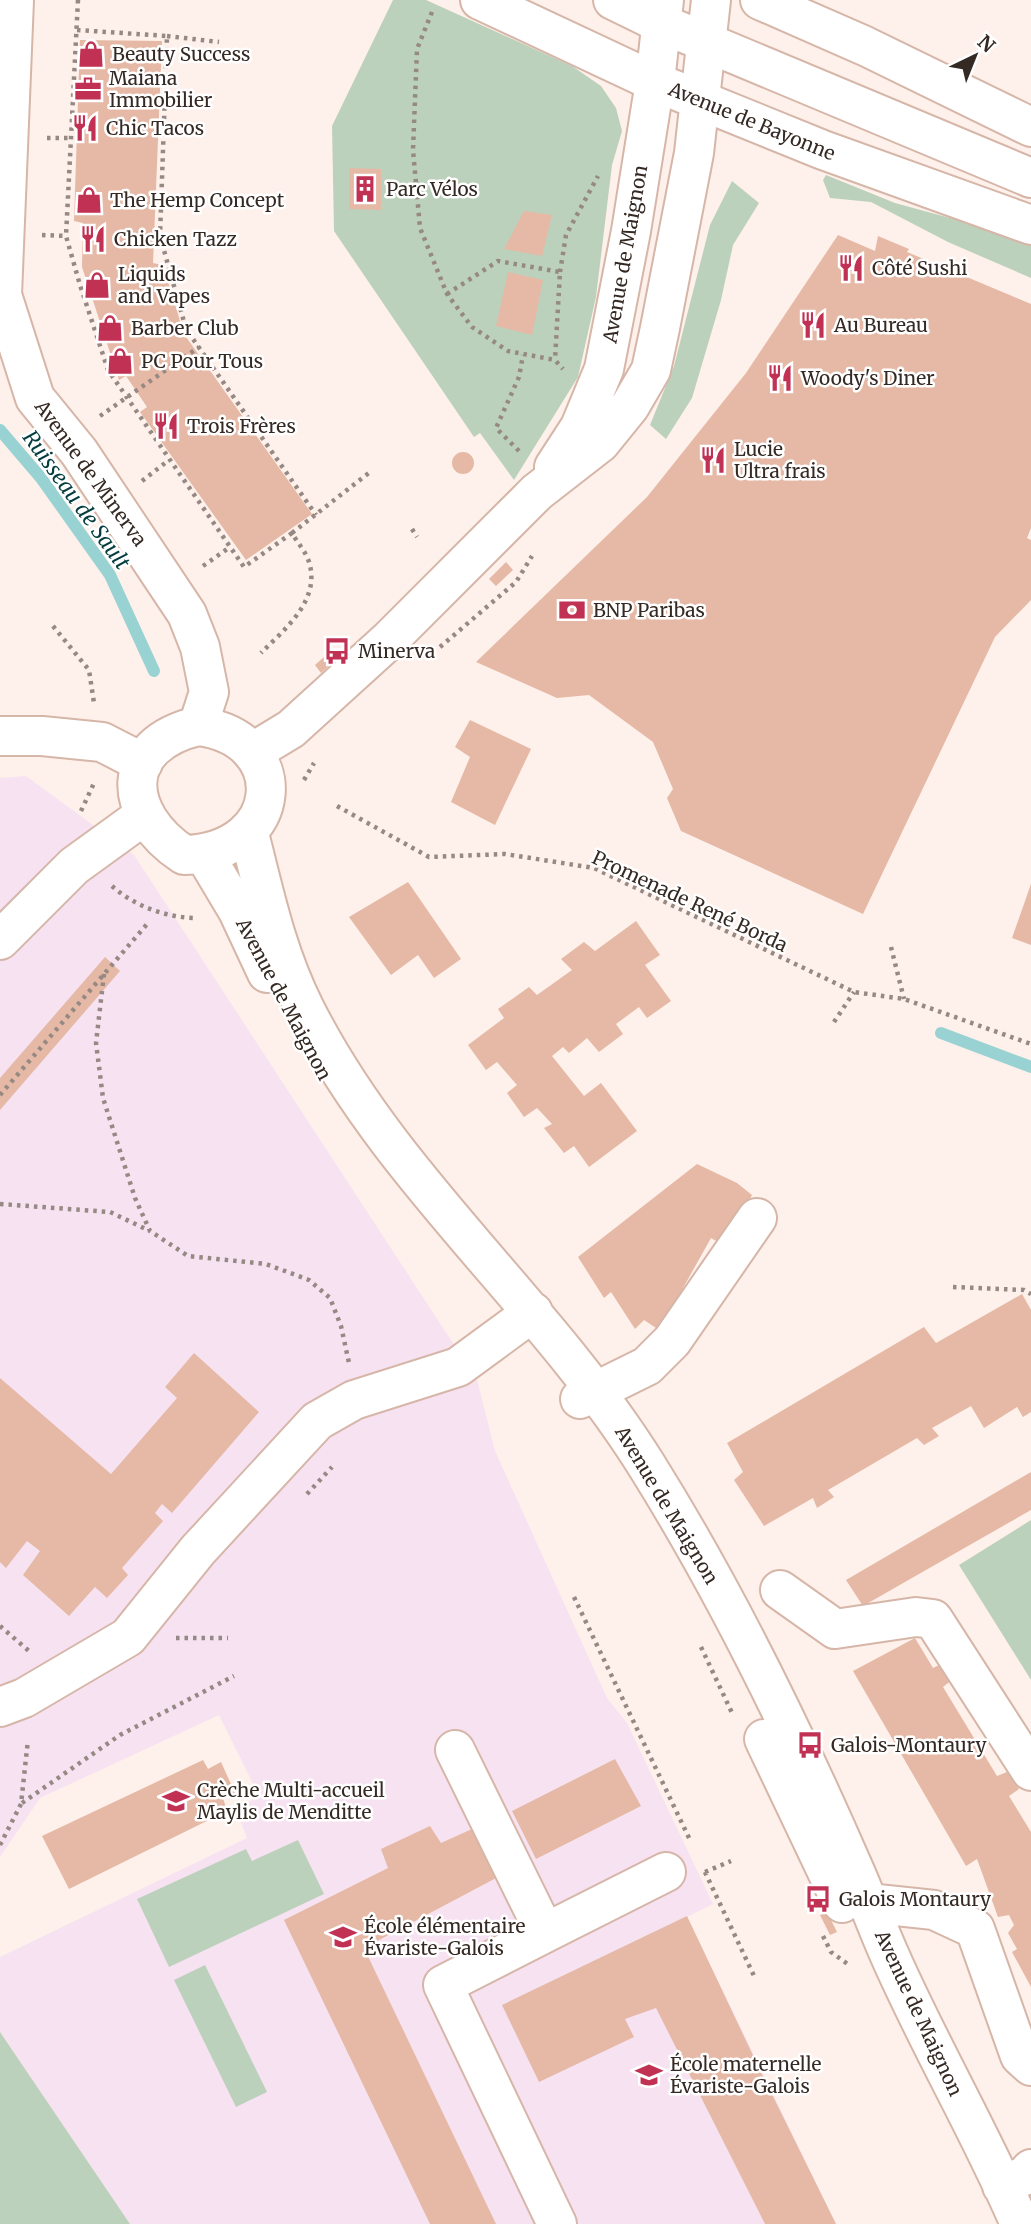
<svg xmlns="http://www.w3.org/2000/svg" width="1031" height="2224" viewBox="0 0 1031 2224" font-family="Merriweather,serif">
<style>
.education{fill:#f7e2f2}
.green{fill:#bcd1bb}
.lines{fill:none;stroke-linecap:round;stroke-linejoin:round}
.stream{stroke:#99d2d2;stroke-width:12}
.building{fill:#e5b9a5}
.minor-casing{stroke:#d6b6a8;stroke-width:42}
.major-casing{stroke:#d6b6a8;stroke-width:42}
.path{stroke:#968983;stroke-width:4.5;stroke-dasharray:3.5 5;stroke-linecap:butt}
.minor{stroke:#fff;stroke-width:38}
.major{stroke:#fff;stroke-width:38}
.labels{text-anchor:middle;stroke-width:5;stroke-linejoin:round;paint-order:stroke}
.poi-label{font-size:19px;fill:#352923;stroke:#fff;text-anchor:start}
.street-label{font-size:19px;fill:#352923;stroke:#fff}
.water-label{font-size:21px;font-style:italic;fill:#053d3e;stroke:#fff}
</style>
<rect width="100%" height="100%" fill="#fef0ea"/>
<path class="education" d="M26 776 134 855 477 1380 495 1451 607 1698 627 1723 713 1904 687 1917 836 2224H130L0 2032V1957L247 1838 236 1810 259 1796 219 1715 40 1798 0 1857V778Z"/>
<path class="green" d="M393 0H426L572 66 601 86 616 108 622 131 612 165 596 297 578 377 514 480 480 433 474 437 334 231 332 126Z
M826 175 895 203 1031 240V278L948 242 871 202 830 198 823 180Z
M732 181 759 203 733 245 721 300 692 398 666 439 650 425 674 366 710 225Z
M1031 1520V1680L959 1565Z
M298 1840 324 1894 169 1967 137 1899 246 1849 252 1861Z
M205 1965 267 2092 236 2107 174 1980Z
M0 2032 130 2224H0Z"/>
<g class="lines">
<path class="stream" d="M0 430 41 478 110 575 154 671
M941 1033 1031 1067"/>
</g>
<path class="building" d="M80 40 162 41 153 263 163 265 184 334 312 514 246 560 140 412 147 407 126 376 119 380 82 267 83 223 74 221Z
M349 168 381 169V210L349 209Z
M524 211 552 215 542 256 504 249Z
M838 235 875 251 878 236 909 249 907 252 1031 304V528L1027 538 1031 540V600L995 637 863 914 681 831 667 798 673 789 653 742 589 695 557 698 476 662 647 497 746 373Z
M508 272 543 280 532 335 496 326Z
M452 463a11 11 0 1 1 22 0a11 11 0 1 1-22 0Z
M506 562 513 570 496 586 489 579Z
M332 650 339 657 321 673 315 665Z
M470 720 531 749 495 825 451 802 470 757 455 747Z
M408 882 461 959 434 978 418 955 391 975 349 917Z
M1031 884V945L1012 938Z
M636 921 660 955 645 965 671 1001 647 1018 639 1007 616 1024 623 1034 599 1052 587 1038 569 1053 563 1047 552 1056 584 1096 601 1083 637 1131 589 1167 574 1146 564 1153 544 1128 552 1124 537 1108 524 1117 507 1093 517 1085 497 1062 486 1070 468 1045 504 1018 498 1009 529 987 537 995 572 970 561 959 584 942 595 951Z
M105 957 120 971 0 1110V1078Z
M697 1164 737 1183 752 1195 727 1247 711 1238 683 1288 693 1294 671 1338 644 1320 635 1329 611 1292 604 1298 578 1257Z
M1022 1294 1031 1310V1412L1023 1417 1017 1407 984 1428 971 1406 932 1428 939 1436 924 1445 917 1438 828 1490 834 1497 817 1508 813 1498 764 1526 734 1480 743 1472 727 1443 924 1327 936 1343Z
M194 1353 259 1412 172 1513 162 1504 155 1513 163 1521 122 1568 128 1575 107 1598 95 1587 69 1616 23 1575 40 1551 27 1541 6 1568 0 1562V1378L111 1474 177 1398 165 1387Z
M1031 1472V1510L863 1606 846 1580Z
M915 1638 933 1668 943 1663 953 1679 943 1687 997 1776 1007 1772 1019 1789 1009 1796 1031 1832V1987L1012 1952 1017 1949 1008 1933 1014 1925 1009 1915 998 1917 977 1859 966 1866 853 1671Z
M615 1759 641 1806 536 1859 512 1811Z
M203 1760 208 1769 221 1762 235 1793 223 1798 227 1811 69 1889 42 1836Z
M430 1826 441 1843 472 1829 498 1877 364 1948 496 2224H430L284 1920 388 1868 381 1849Z
M827 1912 837 1932 830 1935 820 1915Z
M687 1916 759 2068 836 2224H765L656 2008 625 2019 634 2037 539 2082 502 2005Z"/>
<g class="lines">
<defs>
<path id="minor" d="M14 0 2 295 35 398 79 452 187 614 200 647 209 692 198 726
M613 0 660 23 1031 178
M554 467 580 427 604 369 631 231 655 82 664 0
M198 726C294 738 287 852 184 855 121 813 118 745 198 726Z
M0 736H42L102 742 143 763
M253 752 291 729 390 639 537 492 600 443 630 406 651 370 660 328 694 153 711 0
M249 833C264 893 277 954 305 1009 391 1180 546 1304 647 1466 724 1589 795 1734 853 1867 866 1896 877 1927 890 1956 930 2047 981 2133 1020 2224
M204 854 238 911 267 973
M0 940 74 866 143 816
M580 1399 647 1366 672 1341 757 1218
M780 1590 835 1629 916 1617 933 1619 1031 1771
M0 1707 24 1698 128 1637 198 1550 317 1421 354 1400 458 1367 533 1312
M764 1739 842 1903
M455 1750 545 1933 666 1872
M868 1903 934 1910 975 1929 1020 2056 1031 2066
M545 1933 443 1985 557 2224
M1002 2186 1026 2175 1031 2169"/>
<path id="major" d="M480 0 655 82 823 150 1031 225
M760 0 865 46 1031 127"/>
</defs>
<use href="#minor" class="minor-casing"/>
<use href="#major" class="major-casing"/>
<path class="path" d="M78 0 66 236 80 285 108 370 244 567 292 533C297 542 306 552 309 562 321 600 285 629 261 653
M432 12 417 49 413 150 420 228 447 294 472 327 508 351 555 360 563 369
M77 30 167 36 160 236 186 329 316 515
M167 36 219 42
M47 138H72
M42 235 66 236
M560 272 566 235 598 176
M447 294 498 261 560 272 555 360
M100 416 199 347
M519 451 496 428 519 377 523 355
M142 481 169 460
M412 529 417 537
M292 533 370 472
M203 566 230 547
M53 626 89 670 94 703
M440 647 516 582 532 556
M304 780 314 763
M337 806 429 857 505 854 594 868 854 992 904 999 1031 1044
M81 811 95 781
M112 886C134 906 167 918 197 918
M891 947 904 999
M104 974 96 1043 103 1098 135 1198 150 1231 188 1256 266 1264 309 1280 330 1298 341 1326 349 1363
M834 1022 854 992
M0 1095 148 923
M0 1204 110 1212 150 1231
M953 1287 1024 1290 1031 1294
M307 1494 332 1467
M574 1597 691 1842
M0 1626 29 1651
M176 1638H228
M701 1647 733 1715
M22 1803 120 1735 234 1676
M0 1845 21 1804 28 1740
M705 1872 755 1978
M705 1872 731 1861
M823 1936 831 1952 849 1965"/>
<use href="#minor" class="minor"/>
<use href="#major" class="major"/>
</g>
<defs>
<symbol id="shop-bare" viewBox="-9 -9 18 18"><path d="M-5-2.5h2.3a2.7 3.5 0 0 1 5.4 0H5L5.5 6h-11ZM-1.5-2.5h3a1.5 2.3 0 0 0-3 0Z" fill="#c13154" stroke="#fff" stroke-width="2.5" paint-order="stroke"/></symbol>
<symbol id="office-bare" viewBox="-9 -9 18 18"><path d="M-6-3h4V-5.5h4V-3h4V5H-6ZM-1-4.5V-3h2v-1.5ZM-6 0V1H6V0Z" fill="#c13154" stroke="#fff" stroke-width="2.5" paint-order="stroke"/></symbol>
<symbol id="restaurant-bare" viewBox="-9 -9 18 18"><path d="M-5-6h1v4h1v-4h1v4h1v-4h1v5L-1.5 .5V6h-2V.5L-5-1ZM5-6V6H3V1.5H1.5Q1.5-4 5-6Z" fill="#c13154" stroke="#fff" stroke-width="2.5" paint-order="stroke"/></symbol>
<symbol id="building-bare" viewBox="-9 -9 18 18"><path d="M-4-6H4V6H1V3H-1V6H-4ZM-2.5-4.3h1.7v1.8h-1.7ZM.8-4.3h1.7v1.8H.8ZM-2.5-1h1.7V.8h-1.7ZM.8-1h1.7V.8H.8Z" fill="#c13154" stroke="#fff" stroke-width="2.5" paint-order="stroke"/></symbol>
<symbol id="bank-bare" viewBox="-9 -9 18 18"><path d="M-6-4H6V4H-6ZM0-2.3a2.3 2.3 0 1 0 0 4.6a2.3 2.3 0 1 0 0-4.6Z" fill="#c13154" stroke="#fff" stroke-width="2.5" paint-order="stroke"/></symbol>
<symbol id="bus-bare" viewBox="-9 -9 18 18"><path d="M-5-6H5V4H4V6H2V4H-2V6H-4V4H-5ZM-3.5-4V0h7V-4ZM-3.5 1.2v1.5H-2V1.2ZM2 1.2v1.5H3.5V1.2Z" fill="#c13154" stroke="#fff" stroke-width="2.5" paint-order="stroke"/></symbol>
<symbol id="school-bare" viewBox="-9 -9 18 18"><path d="M0-5L7-2L0 1L-7-2ZM-4 1L0 2.5L4 1V4Q0 6-4 4Z" fill="#c13154" stroke="#fff" stroke-width="2.5" paint-order="stroke"/></symbol>
</defs>
<g fill-rule="evenodd">
<use href="#shop-bare" x="72" y="35" width="38" height="38"/>
<use href="#office-bare" x="69" y="70" width="38" height="38"/>
<use href="#restaurant-bare" x="66" y="109" width="38" height="38"/>
<use href="#building-bare" x="346" y="170" width="38" height="38"/>
<use href="#shop-bare" x="70" y="181" width="38" height="38"/>
<use href="#restaurant-bare" x="74" y="220" width="38" height="38"/>
<use href="#restaurant-bare" x="832" y="249" width="38" height="38"/>
<use href="#shop-bare" x="78" y="266" width="38" height="38"/>
<use href="#restaurant-bare" x="794" y="306" width="38" height="38"/>
<use href="#shop-bare" x="91" y="309" width="38" height="38"/>
<use href="#shop-bare" x="101" y="342" width="38" height="38"/>
<use href="#restaurant-bare" x="761" y="359" width="38" height="38"/>
<use href="#restaurant-bare" x="147" y="407" width="38" height="38"/>
<use href="#restaurant-bare" x="694" y="441" width="38" height="38"/>
<use href="#bank-bare" x="553" y="591" width="38" height="38"/>
<use href="#bus-bare" x="318" y="632" width="38" height="38"/>
<use href="#bus-bare" x="791" y="1726" width="38" height="38"/>
<use href="#school-bare" x="157" y="1782" width="38" height="38"/>
<use href="#bus-bare" x="799" y="1880" width="38" height="38"/>
<use href="#school-bare" x="324" y="1918" width="38" height="38"/>
<use href="#school-bare" x="630" y="2056" width="38" height="38"/>
</g>
<g class="labels">
<g class="poi-label">
<text x="112" y="61">Beauty Success</text>
<text x="109" y="85">Maiana<tspan x="109" dy="22">Immobilier</tspan></text>
<text x="106" y="135">Chic Tacos</text>
<text x="386" y="196">Parc Vélos</text>
<text x="110" y="207">The Hemp Concept</text>
<text x="114" y="246">Chicken Tazz</text>
<text x="872" y="275">Côté Sushi</text>
<text x="118" y="281">Liquids<tspan x="118" dy="22">and Vapes</tspan></text>
<text x="834" y="332">Au Bureau</text>
<text x="131" y="335">Barber Club</text>
<text x="141" y="368">PC Pour Tous</text>
<text x="801" y="385">Woody's Diner</text>
<text x="187" y="433">Trois Frères</text>
<text x="734" y="456">Lucie<tspan x="734" dy="22">Ultra frais</tspan></text>
<text x="593" y="617">BNP Paribas</text>
<text x="358" y="658">Minerva</text>
<text x="831" y="1752">Galois-Montaury</text>
<text x="197" y="1797">Crèche Multi-accueil<tspan x="197" dy="22">Maylis de Menditte</tspan></text>
<text x="839" y="1906">Galois Montaury</text>
<text x="364" y="1933">École élémentaire<tspan x="364" dy="22">Évariste-Galois</tspan></text>
<text x="670" y="2071">École maternelle<tspan x="670" dy="22">Évariste-Galois</tspan></text>
</g>
<g class="street-label">
<text transform="translate(752 121) rotate(22)" y="7">Avenue de Bayonne</text>
<text transform="translate(625 254) rotate(-80)" y="7">Avenue de Maignon</text>
<text transform="translate(91 473) rotate(54)" y="7">Avenue de Minerva</text>
<text transform="translate(690 901) rotate(25)" y="7">Promenade René Borda</text>
<text transform="translate(284 999) rotate(62)" y="7">Avenue de Maignon</text>
<text transform="translate(667 1505) rotate(59)" y="7">Avenue de Maignon</text>
<text transform="translate(919 2013) rotate(65)" y="7">Avenue de Maignon</text>
</g>
<g class="water-label">
<text transform="translate(76 500) rotate(54)" y="7">Ruisseau de Sault</text>
</g>
</g>
<g transform="translate(975 56) rotate(43)" stroke="#ffffff" stroke-width="5" paint-order="stroke">
<path d="M0-5L12 26L0 18L-12 26Z" fill="#352923"/>
<text y="-10" font-size="19" font-weight="bold" text-anchor="middle" fill="#352923">N</text>
</g>
</svg>
